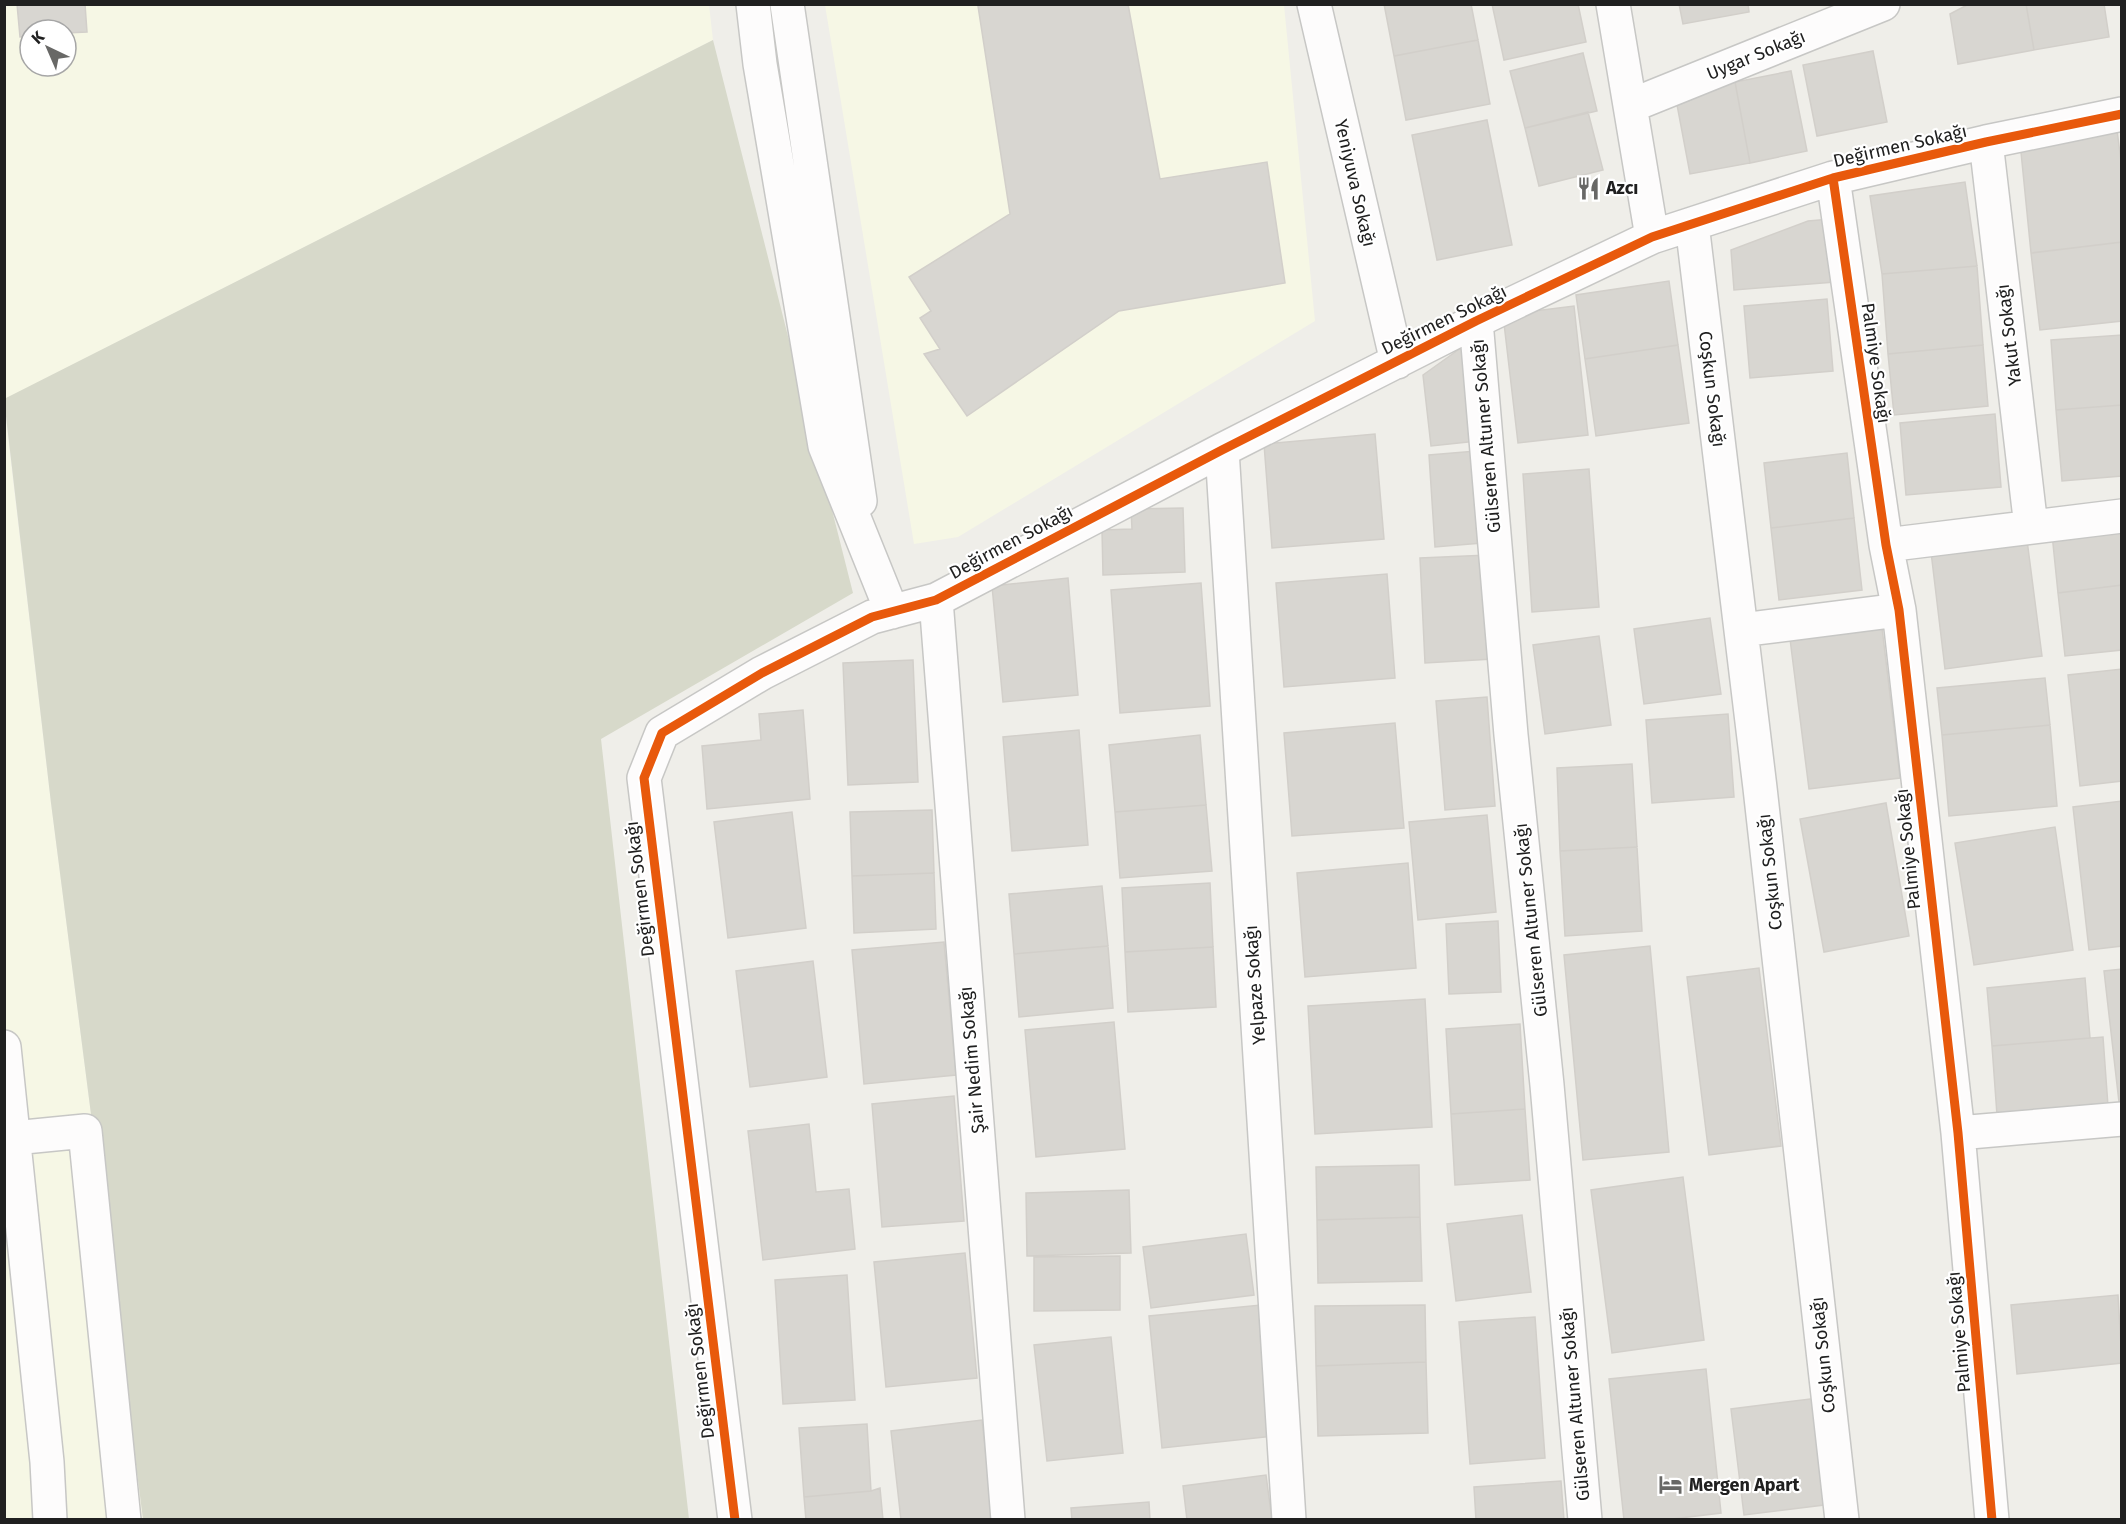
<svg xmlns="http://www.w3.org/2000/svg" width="2126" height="1524" viewBox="0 0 2126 1524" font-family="'Fira Sans',sans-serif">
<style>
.education{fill:#f6f7e5;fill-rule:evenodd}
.construction{fill:#d7d9ca}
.building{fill:#d8d6d1;stroke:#d2cfca;stroke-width:1.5}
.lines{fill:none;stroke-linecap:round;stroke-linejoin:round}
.minor-casing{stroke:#c7c7c5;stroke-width:36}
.minor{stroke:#fdfcfc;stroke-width:33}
.cycleway-casing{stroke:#fff;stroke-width:13}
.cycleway{stroke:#e8590c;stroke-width:9}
.labels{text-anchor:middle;stroke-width:4.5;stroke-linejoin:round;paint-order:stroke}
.street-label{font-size:18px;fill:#202020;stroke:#fff}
.poi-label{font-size:18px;font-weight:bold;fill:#202020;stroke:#fff;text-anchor:start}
</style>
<rect width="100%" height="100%" fill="#efeee9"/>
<path class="education" d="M5 5H709L713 40 5 399ZM30 30H66V66H30Z
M825 5H1284L1315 321 958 537 914 544Z
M4 403 51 803 143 1519H5Z"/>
<path class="construction" d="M713 40 853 593 601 739 689 1519H143L51 803 4 399Z"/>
<path class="building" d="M17 4H85L87 32 66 33V30H30V36L20 37Z
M988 4H1128L1160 179 1267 162 1285 283 1119 311 967 416 924 354 940 349 920 318 931 311 909 277 1010 214 978 6Z
M1384 4H1471L1478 40 1394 56Z
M1492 4H1578L1586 42 1504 60Z
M1679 4H1748L1749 12 1683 24Z
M1969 4H2026L2034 50 1958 64 1950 14Z
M2026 4H2104L2109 37 2034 50Z
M1478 40 1490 104 1406 120 1394 56Z
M1873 51 1887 122 1817 136 1803 65Z
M1583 53 1597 111 1525 128 1510 71Z
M1791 71 1807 151 1750 163 1735 82Z
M1735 82 1750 163 1690 174 1675 94Z
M1588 112 1603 170 1539 186 1525 128Z
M1487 120 1512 245 1437 260 1412 135Z
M2117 130 2122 169V242L2031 253 2020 142Z
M1965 182 1977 266 1882 274 1870 196Z
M1830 219 1835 282 1734 290 1731 250 1808 221Z
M2122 242V321L2040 330 2031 253Z
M1977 266 1983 345 1888 354 1882 274Z
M1669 281 1678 345 1585 359 1576 295Z
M1827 299 1833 371 1750 378 1744 306Z
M1574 306 1588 435 1518 443 1503 315Z
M2122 335V405L2056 410 2051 340Z
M1465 345 1477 441 1431 446 1423 375Z
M1678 345 1689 423 1596 436 1585 359Z
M1983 345 1988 406 1894 415 1888 354Z
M2122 405V476L2062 481 2056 410Z
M1995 414 2001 487 1906 495 1900 423Z
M1375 434 1384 539 1272 548 1264 444Z
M1476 451 1482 543 1435 547 1429 455Z
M1847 453 1854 518 1771 528 1764 463Z
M1589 469 1599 607 1532 612 1523 474Z
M1183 508 1185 572 1103 575 1102 530 1132 529 1131 509Z
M1854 518 1862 590 1779 600 1771 528Z
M2122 524V585L2058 593 2052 534Z
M2027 540 2042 656 1945 669 1931 552Z
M1488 555 1493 659 1425 663 1420 558Z
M1387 574 1395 678 1284 687 1276 583Z
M1068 578 1078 695 1003 702 992 586Z
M1201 583 1210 706 1120 713 1111 590Z
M2122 585V650L2065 656 2058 593Z
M1710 618 1721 694 1644 704 1634 629Z
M1882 628 1900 778 1809 789 1790 639Z
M1599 636 1611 725 1545 734 1533 645Z
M913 660 918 782 848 785 843 663Z
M2122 669V781L2080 786 2068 675Z
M2045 678 2050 725 1942 735 1937 688Z
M1487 697 1495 806 1445 810 1436 701Z
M803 710 810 799 707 809 702 746 761 740 759 714Z
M1728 714 1734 797 1652 803 1646 720Z
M1395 723 1404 828 1292 836 1284 733Z
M2050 725 2057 806 1949 816 1942 735Z
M1079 730 1088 845 1012 851 1003 737Z
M1200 735 1206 805 1115 812 1109 745Z
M1632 764 1637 847 1560 851 1557 768Z
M2122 801V946L2089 950 2073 807Z
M1886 803 1909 936 1824 952 1800 819Z
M1206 805 1212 871 1120 878 1115 812Z
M932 810 934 873 852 876 850 812Z
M792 812 806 928 728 938 714 822Z
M1487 815 1496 912 1418 920 1409 822Z
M2055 827 2073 950 1974 965 1955 843Z
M1637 847 1642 931 1565 936 1560 851Z
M1408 863 1416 968 1305 977 1297 873Z
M934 873 936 929 854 933 852 876Z
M1210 883 1213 947 1125 952 1122 888Z
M1102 886 1108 946 1014 954 1009 894Z
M1498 921 1501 992 1449 994 1446 924Z
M944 942 956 1075 864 1084 852 950Z
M1108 946 1113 1008 1019 1017 1014 954Z
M1650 946 1669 1152 1583 1160 1564 955Z
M1213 947 1216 1007 1128 1012 1125 952Z
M813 961 827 1077 750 1087 736 971Z
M1759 968 1781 1146 1709 1155 1687 977Z
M2122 969V1101L2119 1102 2104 971Z
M2085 978 2090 1038 1992 1046 1987 988Z
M1425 999 1432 1127 1315 1134 1308 1006Z
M1114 1022 1125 1149 1036 1157 1025 1030Z
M1520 1024 1525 1109 1451 1114 1446 1029Z
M2103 1037 2108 1106 1997 1115 1992 1046Z
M954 1096 964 1221 882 1227 872 1104Z
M1525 1109 1530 1180 1455 1185 1451 1114Z
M809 1124 816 1192 849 1189 855 1249 763 1260 748 1131Z
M1419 1165 1420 1217 1317 1220 1316 1167Z
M1683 1177 1704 1340 1612 1353 1591 1190Z
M1129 1190 1131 1253 1027 1256 1026 1193Z
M1522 1215 1531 1292 1456 1301 1447 1224Z
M1420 1217 1422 1281 1318 1283 1317 1220Z
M1246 1234 1254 1295 1151 1308 1143 1247Z
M965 1253 977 1378 886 1387 874 1262Z
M1120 1256V1310L1034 1311V1257Z
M847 1275 855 1400 783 1404 775 1280Z
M2118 1295 2122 1363 2017 1374 2011 1305Z
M1261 1305 1274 1436 1162 1448 1149 1316Z
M1425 1305 1426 1362 1316 1366 1315 1306Z
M1535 1317 1545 1458 1470 1464 1459 1322Z
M1111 1337 1123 1453 1047 1461 1034 1345Z
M1426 1362 1428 1433 1318 1436 1316 1366Z
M1706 1369 1721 1513 1664 1520H1624L1609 1379Z
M1818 1398 1832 1504 1744 1515 1731 1409Z
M982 1420 993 1520H901L891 1431Z
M867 1424 871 1491 804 1497 799 1428Z
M1266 1475 1272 1520H1187L1183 1486Z
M1561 1481 1564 1520H1476L1474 1487Z
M880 1488 883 1520H806L804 1497 871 1491Z
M1149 1502 1150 1520H1072L1071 1508Z"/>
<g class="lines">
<defs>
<path id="minor" d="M753 4 760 64 825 446 892 612
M787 4 860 501
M1314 4 1397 362
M1613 4 1652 237
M1630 106 1883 4
M1986 142 2031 527
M1833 178 1886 545 1899 610 1958 1133 1992 1520
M1692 224 1760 788 1842 1520
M1476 321 1511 735 1547 1085 1585 1520
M1222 450 1289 1520
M1886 545 2122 516
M936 600 1008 1520
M1741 630 1899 610
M4 1047 47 1462 50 1520
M1958 1133 2122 1119
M14 1138 85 1131 124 1520
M735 1520 644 778 662 733 762 673 872 617 936 600 1222 450 1476 321 1652 237 1833 178 1986 142 2122 114"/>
</defs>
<use href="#minor" class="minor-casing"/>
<use href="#minor" class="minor"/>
<defs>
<path id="cycleway" d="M1833 178 1886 545 1899 610 1958 1133 1992 1520
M735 1520 644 778 662 733 762 673 872 617 936 600 1222 450 1476 321 1652 237 1833 178 1986 142 2122 114"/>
</defs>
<use href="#cycleway" class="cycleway-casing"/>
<use href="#cycleway" class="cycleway"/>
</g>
<defs>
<symbol id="restaurant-bare" viewBox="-9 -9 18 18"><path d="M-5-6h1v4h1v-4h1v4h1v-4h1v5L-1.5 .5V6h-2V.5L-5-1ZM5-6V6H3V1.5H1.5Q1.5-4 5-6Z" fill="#686866" stroke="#fff" stroke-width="2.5" paint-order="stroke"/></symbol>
<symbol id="hotel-bare" viewBox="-9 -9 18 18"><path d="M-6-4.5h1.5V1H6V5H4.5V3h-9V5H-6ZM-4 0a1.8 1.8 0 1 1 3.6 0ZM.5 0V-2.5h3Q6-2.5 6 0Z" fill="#686866" stroke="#fff" stroke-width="2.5" paint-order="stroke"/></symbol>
</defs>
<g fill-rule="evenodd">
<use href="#restaurant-bare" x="1572" y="172" width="33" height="33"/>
<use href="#hotel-bare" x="1654" y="1468" width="33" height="33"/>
</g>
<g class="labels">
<g class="street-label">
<text transform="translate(1756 55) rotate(-22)" y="6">Uygar Sokağı</text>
<text transform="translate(1900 146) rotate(-13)" y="6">Değirmen Sokağı</text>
<text transform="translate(1355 183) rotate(77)" y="6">Yeniyuva Sokağı</text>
<text transform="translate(1444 320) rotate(-26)" y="6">Değirmen Sokağı</text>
<text transform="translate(2009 335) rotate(-97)" y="6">Yakut Sokağı</text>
<text transform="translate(1876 363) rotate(82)" y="6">Palmiye Sokağı</text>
<text transform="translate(1712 389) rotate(83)" y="6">Coşkun Sokağı</text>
<text transform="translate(1486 436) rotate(-95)" y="6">Gülseren Altuner Sokağı</text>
<text transform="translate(1011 542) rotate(-28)" y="6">Değirmen Sokağı</text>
<text transform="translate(1908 849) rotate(-96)" y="6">Palmiye Sokağı</text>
<text transform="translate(1770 872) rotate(-96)" y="6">Coşkun Sokağı</text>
<text transform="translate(640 889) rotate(-97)" y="6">Değirmen Sokağı</text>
<text transform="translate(1531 920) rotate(-96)" y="6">Gülseren Altuner Sokağı</text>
<text transform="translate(1255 985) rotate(-94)" y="6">Yelpaze Sokağı</text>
<text transform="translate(972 1060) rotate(-95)" y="6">Şair Nedim Sokağı</text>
<text transform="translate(1959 1332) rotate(-95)" y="6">Palmiye Sokağı</text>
<text transform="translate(1823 1355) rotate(-96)" y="6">Coşkun Sokağı</text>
<text transform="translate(700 1371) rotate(-97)" y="6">Değirmen Sokağı</text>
<text transform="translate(1575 1404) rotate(-95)" y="6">Gülseren Altuner Sokağı</text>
</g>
<g class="poi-label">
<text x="1606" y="194">Azcı</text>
<text x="1689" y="1491">Mergen Apart</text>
</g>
</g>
<rect width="2126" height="1524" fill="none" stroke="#202020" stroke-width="12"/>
<g transform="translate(48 48) rotate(316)"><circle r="28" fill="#ffffff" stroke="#a6a6a6" stroke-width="1.5"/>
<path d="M0-4.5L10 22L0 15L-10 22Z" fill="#686866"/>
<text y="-9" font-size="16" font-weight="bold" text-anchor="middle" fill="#202020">K</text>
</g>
</svg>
